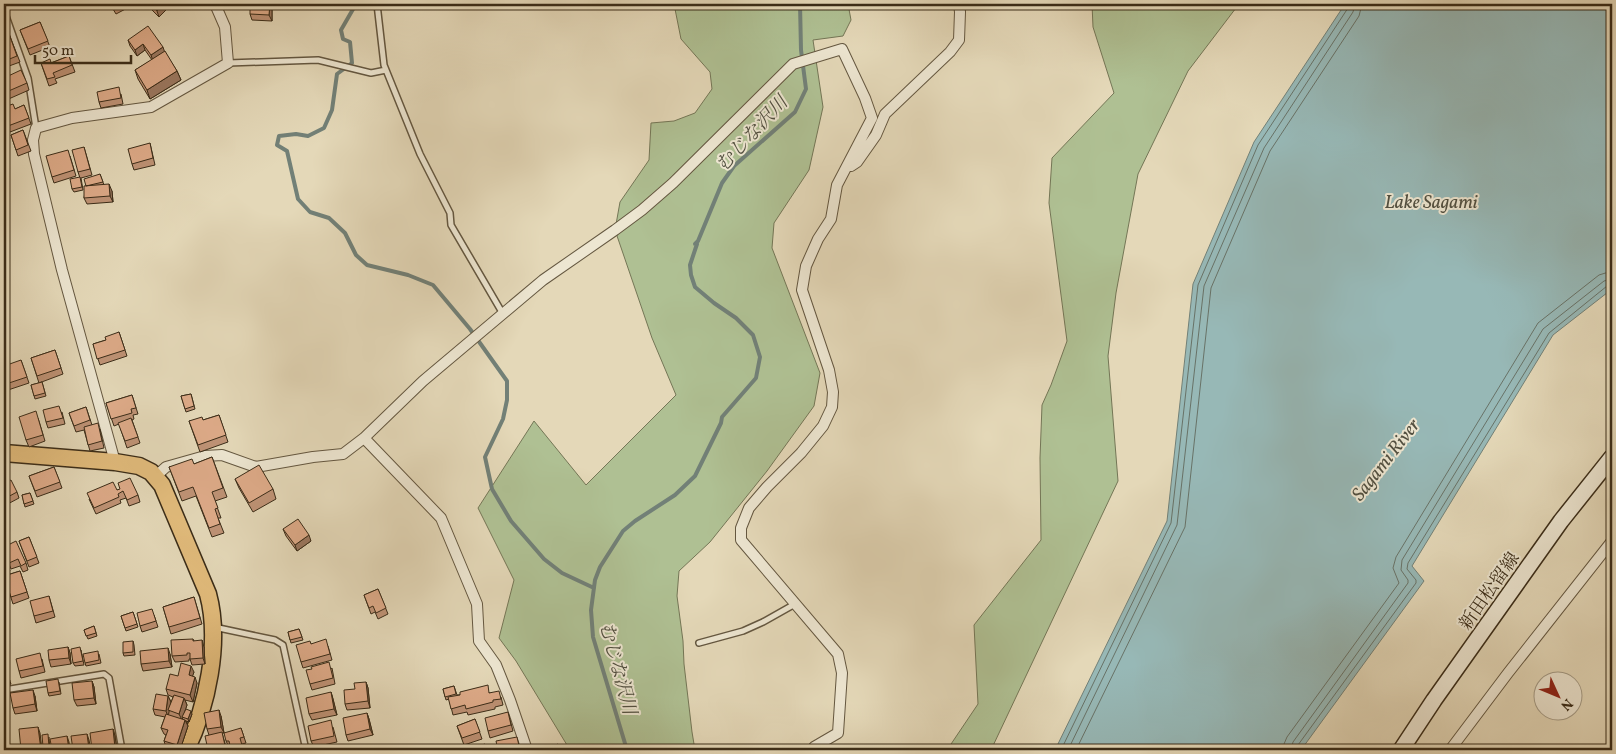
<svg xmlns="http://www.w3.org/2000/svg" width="1616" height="754" viewBox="0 0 1616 754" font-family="Vollkorn,'Noto Serif JP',serif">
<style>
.green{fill:#afc093;stroke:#747656}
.water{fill:#97b8b6;stroke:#728077}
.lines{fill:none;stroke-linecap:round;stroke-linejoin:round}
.shore{stroke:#687267;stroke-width:1}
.stream{stroke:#728077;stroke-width:4}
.lane-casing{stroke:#645740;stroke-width:8}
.street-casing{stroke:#645740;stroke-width:12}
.secondary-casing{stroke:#3a2c18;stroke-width:18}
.primary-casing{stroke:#3a2c18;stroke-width:19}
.lane{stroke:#ede6d1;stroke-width:5}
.street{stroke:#ede6d1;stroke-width:10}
.secondary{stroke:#ede6d1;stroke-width:15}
.primary{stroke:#e2bc7c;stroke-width:16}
.wall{fill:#bf9376;stroke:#3a2c18}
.shaded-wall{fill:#9b7860;stroke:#3a2c18}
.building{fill:#deab89;stroke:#3a2c18}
.labels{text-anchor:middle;stroke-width:4;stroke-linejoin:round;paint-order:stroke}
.street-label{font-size:18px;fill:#3a2c18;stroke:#ede6d1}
.water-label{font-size:19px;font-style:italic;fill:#514f40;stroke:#ede6d1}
</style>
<rect width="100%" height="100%" fill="#e4d8b8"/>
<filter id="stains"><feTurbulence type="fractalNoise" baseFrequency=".004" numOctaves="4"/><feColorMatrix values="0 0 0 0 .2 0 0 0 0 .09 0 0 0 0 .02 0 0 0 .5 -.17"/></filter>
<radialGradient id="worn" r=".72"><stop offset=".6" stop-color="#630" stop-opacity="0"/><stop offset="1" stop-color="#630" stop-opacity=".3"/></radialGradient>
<path class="green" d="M674 4H848L851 20 843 36 813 40 823 107 809 170 774 223 772 248 820 373 814 406 767 471 710 542 679 571 677 596 683 641 684 664 692 732 695 750H570L516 661 499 638 514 580 478 508 534 421 586 485 676 395 652 338 615 230 620 202 649 160 651 123 674 121 695 113 712 89 710 72 681 39Z
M1092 4H1239L1188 71 1138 174 1116 293 1108 356 1118 481 991 750H947L978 704 974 625 1041 540 1040 458 1042 405 1051 385 1067 341 1049 203 1052 158 1114 93 1093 27Z"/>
<path class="water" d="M1345 4H1612V289L1553 335 1412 566 1424 581 1301 750H1055L1167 521 1193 284 1254 142Z"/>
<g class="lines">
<path class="shore" d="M1061 750 1171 523 1198 285 1258 145 1348 8 1349 4
M1068 750 1177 525 1204 286 1264 148 1353 12 1355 4
M1076 750 1185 527 1211 288 1270 151 1359 16 1362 4
M1283 750 1284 744 1287 737 1399 583 1393 568 1396 557 1538 323 1599 275 1612 271
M1291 750 1293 742 1408 583V580L1401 570 1402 560 1543 329 1604 281 1612 279
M1297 750 1298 745 1416 583V580L1407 569 1408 563 1549 333 1607 286 1612 285"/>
<path class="stream" d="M356 4 341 30 343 39 350 42 352 63 337 74 332 110 324 128 308 136 296 134 279 136 277 145 287 151 298 199 310 212 329 218 345 233 356 255 367 265 408 275 433 285 470 329 507 381V400L503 419 485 457 492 489 511 521 544 559 562 573 594 588
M627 750 593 637 591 610 595 580 600 567 623 531 635 521 675 495 695 476 721 423 722 417 756 378 760 357 753 335 736 318 714 303 695 287 691 275 690 265 697 244H695L698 241 722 183 734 166 795 112 806 89 801 50 800 4"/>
<defs>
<path id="lane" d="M377 4 384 65 420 154 450 213 451 225 503 314
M5 13 28 78 36 128
M228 63 318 60 371 73 386 70
M214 627 275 640 283 645 306 750
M699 643 743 631 763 622 795 604
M4 690 104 674 109 678 122 750
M1610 750 1612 748"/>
<path id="street" d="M851 166 857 162 876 135 885 114 950 52 959 40 960 12 959 4
M364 438 441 518 477 604 479 641 496 665 510 700 527 750
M115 462 62 270 34 154 33 140 36 128 72 118 151 107 228 63 225 27 215 4
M156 476 166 467 205 456 222 455 256 467 313 457 343 454 364 438 423 381 543 280 615 230 642 210 673 183 793 64 842 49 865 98 872 118 837 185 831 219 818 239 806 266 802 290 829 370 833 392 832 407 823 426 801 453 767 487 749 508 741 528V540L838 654 842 673 838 733 814 747 813 750
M1450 750 1508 673 1612 541"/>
<path id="secondary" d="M1401 750 1434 700 1561 521 1612 457"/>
<path id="primary" d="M4 453 115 462 139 466 151 472 162 485 208 594C221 642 207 707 186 750"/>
</defs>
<use href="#lane" class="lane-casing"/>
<use href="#street" class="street-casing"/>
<use href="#secondary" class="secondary-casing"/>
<use href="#primary" class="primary-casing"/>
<use href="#lane" class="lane"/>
<use href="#street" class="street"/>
<use href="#secondary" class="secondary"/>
<use href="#primary" class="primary"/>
</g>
<path class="wall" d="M4 4H11L5 6Z
M110 4H135L116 14Z
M146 4H172L159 17Z
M272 4V21L252 20 250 14Z
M40 22 50 47 30 55 20 30Z
M9 34 20 62 9 66 4 52Z
M128 40 164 51 177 71 181 80 150 99 138 79 135 70 152 60 145 50 137 56 130 46Z
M69 56 75 72 55 79 57 83 49 86 41 63H51Z
M4 78 27 83 29 90 4 101Z
M121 94 123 104 101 108 99 102Z
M24 105 31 124 10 132 4 114Z
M23 130 31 151 18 156 11 135Z
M150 143 155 165 134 170 132 164Z
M84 147 92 175 81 178 83 190 74 192 72 189 80 178 78 172Z
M70 156 76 176 54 183 52 177Z
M100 174 104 185 112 191 113 202 87 204 84 198 86 186Z
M119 332 127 356 100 365 93 344 106 340Z
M55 350 63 374 39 383 31 358Z
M21 360 29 383 8 390 4 377Z
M42 382 46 396 35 399 31 385Z
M191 394 195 409 186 412 181 396Z
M132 395 138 414 133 415 134 419 132 420 140 443 127 448 119 424 114 426 106 403Z
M86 407 92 425 100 429 104 448 90 451 84 430 76 432 69 413Z
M62 412 65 424 48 428 46 422Z
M219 415 228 442 200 452 189 421 203 420Z
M38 418 45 441 29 447 26 440Z
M212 457 227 497 215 501 221 518H218L224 533 212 537 196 496 182 501 169 467 194 464Z
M54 467 62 488 37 497 29 476Z
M235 479 273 489 276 499 253 512 239 488Z
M4 483 17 492 19 498 4 506Z
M117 490 138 495 140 502 129 506 126 498 120 500 121 503 96 514 89 499Z
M30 493 34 504 25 507 22 495Z
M283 529 311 541 297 551 286 536Z
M29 537 39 563 29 567 19 541Z
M4 551 26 563 28 570 23 572 20 566 11 569Z
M4 555 10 571 4 573Z
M20 571 29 598 13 604 4 576Z
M378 589 388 614 378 619 375 612 371 614 364 595Z
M49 596 55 617 36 623 34 616Z
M194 597 202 624 171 634 163 607Z
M133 612 138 627 126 631 121 616Z
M154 615 158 627 142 632 140 626Z
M94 626 97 636 88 639 84 630Z
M299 629 303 640 291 643 288 632Z
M193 639 194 641 204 647 205 664 192 665 190 659H189V661L175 662 172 656Z
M133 641 134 645 135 655 124 656 123 653Z
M311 644 328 646 332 660 303 668 301 662Z
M68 647 70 653 71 664 51 667 49 660Z
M81 650 84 665 75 666 73 663Z
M99 654 101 663 86 666 85 663Z
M170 654 172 667 143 671 141 664Z
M42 659 45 672 21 678 19 671Z
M332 668 335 684 312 690 310 684Z
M194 672 192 676 197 683 193 702 185 700 187 705 183 715 192 714 189 722 186 721 188 726 180 750H176L166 747 164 741 166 735 164 734 161 728 165 717 155 715 153 709 168 696 171 702 170 706 173 697 168 695 166 689 178 676Z
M7 673 11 684 4 686V674Z
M92 681 94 687 96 704 77 706 74 700Z
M59 682 61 694 49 696 48 693Z
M366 682 368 688 370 708 347 710 345 704Z
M454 686 457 695 490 693 501 697 503 705 495 707V709L468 715 467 712 453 715 449 699 446 700 443 689Z
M331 692 333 699 337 715 312 720 309 714Z
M35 696 37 711 15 714 13 708Z
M508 712 513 731 490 738 488 731Z
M367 713 369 719 373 735 348 741 346 735Z
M221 716 224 733H222L227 750H208L209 735 207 729Z
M475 719 482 739 464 745 457 726Z
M4 722 6 728 9 745 4 746Z
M333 727 337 742 314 747 311 741Z
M241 728 246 743 242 744 244 750H231V747H229L226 741Z
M113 729 115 736 117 750H92Z
M49 737 50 750H44L43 747Z"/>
<path class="shaded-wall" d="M164 4H172L159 17 157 11Z
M182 4H187L184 8Z
M270 4H272V21L269 15Z
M143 44 145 50 137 56 135 50Z
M163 47 165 53 153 61 151 55Z
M177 71 181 80 150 99 147 90Z
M109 184 112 191 113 202 110 196Z
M309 535 311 541 297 551 295 545Z
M202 640 204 647 205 664 203 658Z
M68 647 70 653 71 664 69 658Z
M168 648 170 654 172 667 169 661Z
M191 666 194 672 191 681 189 675Z
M195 677 197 683 193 702 190 695Z
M92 681 94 687 96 704 94 698Z
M366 682 368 688 370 708 368 701Z
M33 690 35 696 37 711 35 704Z
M331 692 333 699 337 715 334 709Z
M168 696 171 702 168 717 166 711Z
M184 698 187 705 182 720 179 714Z
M219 710 221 716 224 733 221 727Z
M191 711 192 714 189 722 188 719Z
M367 713 369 719 373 735 370 729Z
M185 720 188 726 180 750H179L177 745Z
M4 722 6 728 9 745 7 738Z
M38 727 40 733 42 750H41Z
M113 729 115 736 117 750H116L115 748Z
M87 734 89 740 91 750 89 749Z
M67 736 69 742 70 750H69Z"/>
<path class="building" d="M111 4H122L114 8Z
M150 4H164L157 11Z
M250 4H270L269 15 250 14Z
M40 22 48 41 28 49 20 30Z
M148 26 163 47 151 55 143 44 135 50 128 40Z
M9 34 17 56 7 60 4 52V36Z
M165 51 177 71 147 90 135 70Z
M69 56 72 65 53 73 55 77 47 79 41 63 50 59 51 63Z
M21 70 27 83 4 93V78Z
M119 87 121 98 99 102 97 92Z
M13 104 15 109 24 105 29 118 8 126 4 114V107Z
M23 130 28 145 16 150 11 135Z
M150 143 153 158 132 164 128 149Z
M84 147 90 169 78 172 72 150Z
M68 150 74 170 52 177 46 156Z
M100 174 103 182 86 186 84 179Z
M80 177 82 187 72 189 70 179Z
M109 184 110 196 84 198V186Z
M119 332 125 350 97 359 93 344 106 340 105 337Z
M55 350 61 368 37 376 31 358Z
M21 360 27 377 6 384 4 377V366Z
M42 382 45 393 34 396 31 385Z
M191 394 194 406 185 409 181 396Z
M132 395 136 408 131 409 132 413 111 419 106 403Z
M59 406 63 418 46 422 43 410Z
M86 407 90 420 74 426 69 413Z
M36 411 43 435 26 440 19 417Z
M219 415 226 435 198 445 189 421 202 417 203 420Z
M131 418 138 437 125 441 118 423Z
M98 423 102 441 88 445 84 427Z
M212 457 223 488 212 492 218 508 215 509 220 524 209 528 193 487 179 492 169 467 192 459 194 464Z
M259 465 273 489 249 503 235 479Z
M54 467 60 482 35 491 29 476Z
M130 478 138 495 127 500 123 491 118 494 119 497 94 508 87 493 113 482 117 490 120 489 118 483Z
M11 480 17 492 4 499V483Z
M30 493 33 501 24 504 22 495Z
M298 519 309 535 295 545 283 529Z
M29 537 37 557 27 561 19 541Z
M16 541 26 563 21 566 18 559 9 563 4 551V547Z
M4 555 8 565 4 566Z
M20 571 27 592 11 597 4 576Z
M378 589 386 608 376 613 373 606 369 608 364 595Z
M49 596 53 611 34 616 30 601Z
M194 597 200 618 169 627 163 607Z
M152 609 156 621 140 626 137 613Z
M133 612 137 624 125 628 121 616Z
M94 626 96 633 86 636 84 630Z
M299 629 302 637 290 640 288 632Z
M193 639V641L202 640 203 658 190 659V653H187V655L172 656 171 640Z
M326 639 330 654 301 662 296 645 310 641 311 644Z
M133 641V652L123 653V642Z
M68 647 69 658 49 660 48 650Z
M80 647 83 661 73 663 71 649Z
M168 648 169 661 141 664 140 651Z
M98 651 99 660 85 663 83 654Z
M40 653 43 666 19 671 16 659Z
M329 662 333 678 310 684 306 670 312 669 311 667Z
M181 663 191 666 189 675 195 677 190 695 166 689 170 674 178 676Z
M7 673 10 681 4 683V674Z
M58 679 60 691 48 693 46 681Z
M92 681 94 698 74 700 72 683Z
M366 682 368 701 345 704 344 690 355 689 354 683Z
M488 685 489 693 499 691 501 699 493 700V702L466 709 465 705 451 709 448 697 460 695V692Z
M454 686 456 694 445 697 443 689Z
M33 690 35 704 13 708 10 693Z
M331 692 334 709 309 714 306 698Z
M156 694 168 696 166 711 153 709Z
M174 695 184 698 179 714 168 710Z
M186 709 191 711 188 719 182 717Z
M219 710 221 727 207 729 204 713Z
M508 712 511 725 488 731 485 718Z
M367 713 370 729 346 735 343 718Z
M166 714 185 720 177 745 164 741 168 730 161 728Z
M475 719 480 732 462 738 457 726Z
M331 720 334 736 311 741 308 726Z
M4 722 7 738 4 739Z
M38 727 41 750H21L19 729Z
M241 728 244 737 240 738 243 749 237 750H231L229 741H226L224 733Z
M113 729 115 748 92 750 90 733Z
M222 732 226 750H208L205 736Z
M48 734 49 747H43L42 735Z
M87 734 89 749 73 750 71 736Z
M67 736 69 750H52L50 739Z
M517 737 520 750H498L496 741Z
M470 744 471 748 485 744 486 750H455L454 749Z
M557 744 571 750H554Z
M4 748H9V750H4Z"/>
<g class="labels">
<g class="street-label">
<text transform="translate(1489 591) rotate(-55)" y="6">新田松留線</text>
</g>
<g class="water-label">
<text transform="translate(751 133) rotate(-47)" y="7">むじな沢川</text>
<text x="1431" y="208">Lake Sagami</text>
<text transform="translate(1385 459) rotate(-52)" y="7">Sagami River</text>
<text transform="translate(619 668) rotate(75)" y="7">むじな沢川</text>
</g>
</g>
<rect width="1616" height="754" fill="none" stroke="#e4d8b8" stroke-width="20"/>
<rect x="5" y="5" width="1606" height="744" fill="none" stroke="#3a2c18" stroke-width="2.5"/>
<rect x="10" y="10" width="1596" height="734" fill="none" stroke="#3a2c18"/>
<g transform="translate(1558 696) rotate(134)"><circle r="24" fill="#ede6d1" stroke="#a59c87"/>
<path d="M0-4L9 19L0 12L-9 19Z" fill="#8f2418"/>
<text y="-8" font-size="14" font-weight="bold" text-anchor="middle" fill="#3a2c18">N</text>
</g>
<path d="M35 55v8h96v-8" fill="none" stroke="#3a2c18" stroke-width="2.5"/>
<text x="42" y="55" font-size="15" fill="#3a2c18" stroke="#ede6d1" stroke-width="4" paint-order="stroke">50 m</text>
<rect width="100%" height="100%" filter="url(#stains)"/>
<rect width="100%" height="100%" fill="url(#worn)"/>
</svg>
